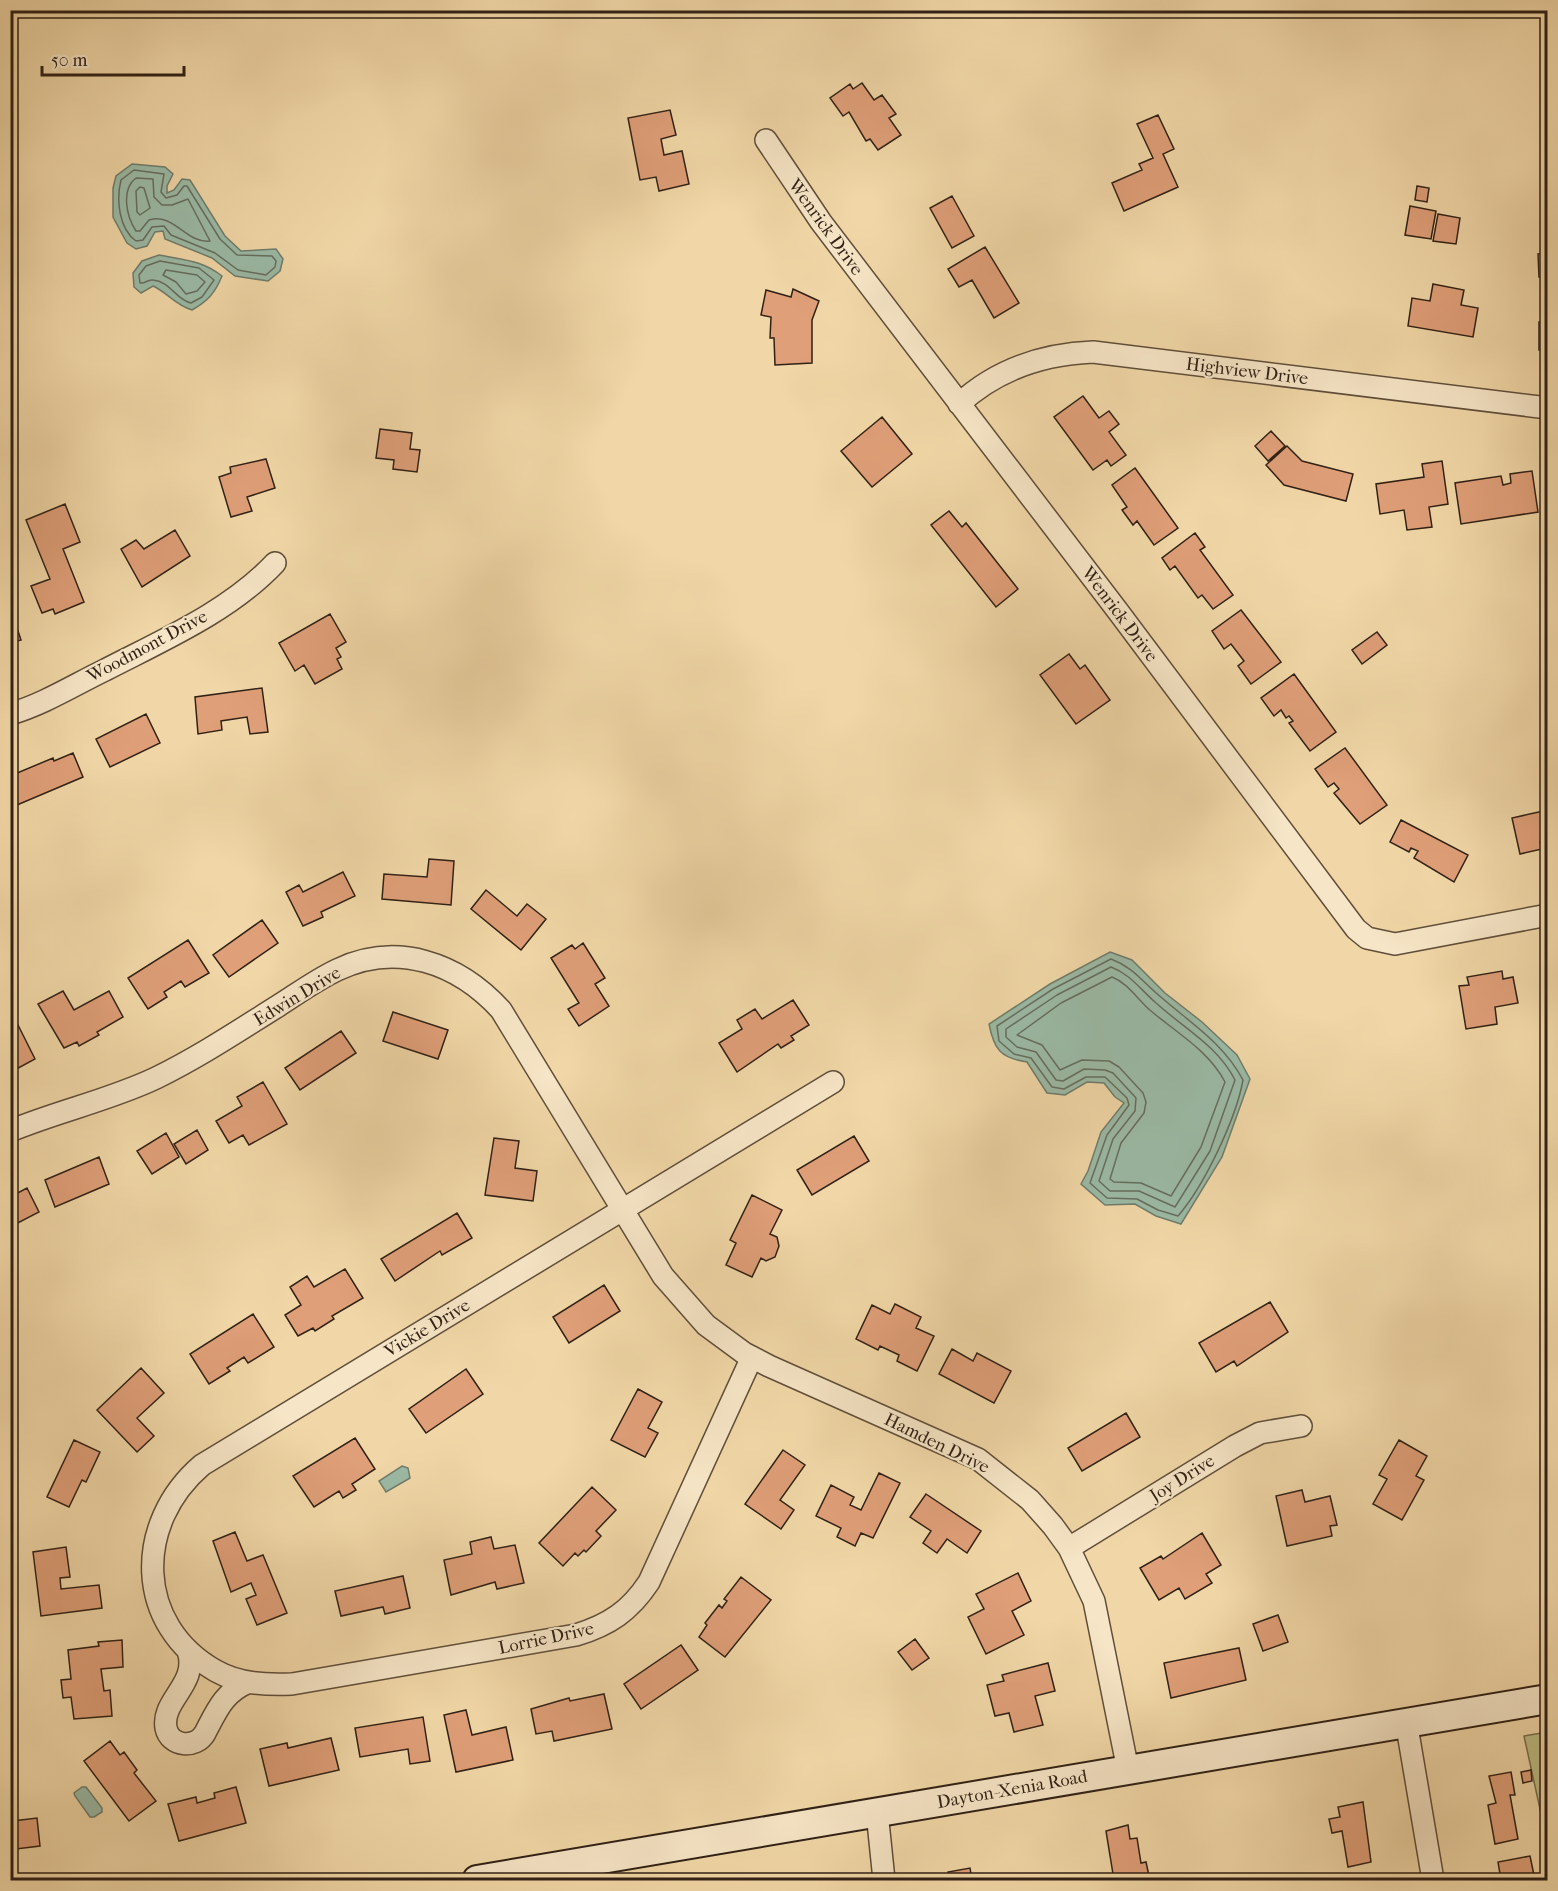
<svg xmlns="http://www.w3.org/2000/svg" width="1558" height="1891" viewBox="0 0 1558 1891" font-family="'IM FELL French Canon',serif">
<style>
.green{fill:#bebd84;stroke:#776f4d;stroke-width:1.5}
.water{fill:#9bbaa6;stroke:#707d6c;stroke-width:1.5}
.lines{fill:none;stroke-linecap:round;stroke-linejoin:round}
.shore{stroke:#666e5e;stroke-width:1.5}
.building{fill:#df9f78;stroke:#302116;stroke-width:1.5}
.minor-casing{stroke:#604e3a;stroke-width:24}
.secondary-casing{stroke:#302116;stroke-width:32}
.minor{stroke:#f6e5c6;stroke-width:21}
.secondary{stroke:#f6e5c6;stroke-width:28}
.labels{text-anchor:middle;stroke-width:4.5;stroke-linejoin:round;paint-order:stroke}
.street-label{font-size:18px;fill:#302116;stroke:#f6e5c6}
</style>
<rect width="100%" height="100%" fill="#f1d7a7"/>
<filter id="stains"><feTurbulence type="fractalNoise" baseFrequency=".00333" numOctaves="4"/><feColorMatrix values="0 0 0 0 .2 0 0 0 0 .09 0 0 0 0 .02 0 0 0 .5 -.17"/></filter>
<radialGradient id="worn" r=".72"><stop offset=".6" stop-color="#630" stop-opacity="0"/><stop offset="1" stop-color="#630" stop-opacity=".3"/></radialGradient>
<path class="green" d="M1547 1732H1548L1547 1841 1524 1736Z"/>
<path class="water" d="M132 164 165 167 173 174 167 186V193L174 190 182 179 190 180 225 236 241 251 276 249 283 259 280 271 268 281 235 276 212 258 165 239 163 231 155 232 147 246 136 249 127 243 113 217V188L116 176Z
M159 255C184 260 201 260 222 276 215 293 208 301 192 310 175 305 168 293 153 286L141 293 134 287 133 273 142 261Z
M1110 952 1132 960 1165 993 1202 1022 1237 1055 1250 1079 1222 1157 1181 1224 1156 1216 1135 1204 1105 1205 1081 1184 1088 1171 1101 1132 1124 1103 1115 1097 1104 1083 1087 1082 1065 1095 1047 1093 1027 1062C1001 1058 994 1050 989 1024L1050 984Z
M402 1466 408 1468 410 1478 386 1492 379 1481Z
M82 1787H86L102 1808V1812L94 1817H90L75 1796 74 1793Z"/>
<g class="lines">
<path class="shore" d="M134 170 164 174 161 192 166 198 177 195 184 186H187L220 239 237 255 272 256 276 261 275 267 266 275 238 270 215 253 171 235 164 226 152 227 143 240 136 241C119 229 116 200 121 180Z
M136 178 153 179 154 197 162 205H172L188 199 210 241C186 244 174 212 149 220L140 231H136C126 216 121 189 136 178Z
M140 187 144 188 150 208 140 215 137 212 136 191Z
M160 261 199 268 214 280 202 297 191 303C176 300 170 281 153 280 147 279 146 284 140 283L139 275 146 266Z
M166 270 197 275 205 282 197 291 186 294 176 282 163 275Z
M1111 959C1135 968 1143 983 1162 998 1192 1024 1224 1044 1243 1080 1236 1119 1204 1186 1178 1216L1158 1210 1137 1199 1107 1198 1090 1183 1107 1135 1129 1105 1127 1098 1105 1077H1086L1064 1089 1052 1087 1031 1058 1014 1054 999 1041 997 1026 1053 989Z
M1111 967C1130 974 1140 989 1155 1002 1183 1028 1217 1045 1235 1080L1210 1151 1175 1207 1139 1191H1110L1099 1181 1113 1139 1135 1111 1136 1098 1113 1073 1105 1070 1084 1069 1063 1081 1056 1080 1036 1052 1017 1047 1006 1037V1029L1057 995Z
M1112 977C1128 983 1138 1000 1151 1011 1177 1033 1209 1051 1225 1082L1201 1147 1171 1196 1141 1183 1114 1182 1110 1179 1121 1143 1144 1113 1146 1102 1143 1093 1119 1067 1109 1061 1082 1060 1060 1070 1042 1045 1017 1035 1061 1003Z"/>
</g>
<path class="building" d="M862 83 874 100 882 95 896 114 889 118 901 135 878 150 870 139 866 141 849 112 843 116 830 98 850 84 853 89Z
M670 110 676 135 661 139 664 155 682 151 689 184 659 191 656 177 640 180 628 118Z
M1158 115 1174 149 1163 154 1178 187 1124 211 1112 183 1142 170 1139 164 1153 158 1137 124Z
M1417 186 1429 188 1427 202 1415 200Z
M952 196 974 236 952 248 930 208Z
M1410 206 1436 211 1431 239 1405 235Z
M1438 214 1460 218 1456 244 1433 241Z
M985 247 1019 303 994 318 972 280 959 287 948 269Z
M1548 253V277H1539L1538 254Z
M1433 284 1464 290 1461 305 1478 308 1473 337 1408 326 1412 298 1430 301Z
M793 289 819 301 812 320V363L775 365 774 338H770L771 317 761 315 766 290 791 297Z
M1539 322H1548V350H1539Z
M1083 396 1099 418 1109 411 1119 424 1109 432 1126 455 1111 466 1107 460 1093 470 1054 417Z
M882 417 912 454 872 487 841 451Z
M380 429 412 433 410 449 420 450 417 472 393 469 394 460 376 458Z
M1271 431 1285 446 1268 461 1255 446Z
M1287 446 1302 461 1353 474 1346 501 1284 485 1266 465Z
M266 459 275 488 247 497 252 511 231 517 219 477 231 473 230 467Z
M1442 461 1448 504 1429 507 1432 527 1407 530 1404 510 1380 514 1376 484 1424 477 1422 464Z
M1135 468 1178 528 1154 545 1137 521 1133 525 1122 510 1127 507 1112 485Z
M1532 471 1538 512 1461 524 1455 483 1501 476 1503 485 1511 483 1510 474Z
M65 504 80 542 63 549 84 602 55 614 53 609 42 613 31 586 50 579 26 520Z
M949 511 962 527 966 523 1018 589 996 607 931 525Z
M175 530 190 556 142 587 121 549 136 540 144 549Z
M1195 533 1205 547 1200 550 1233 595 1213 609 1202 595 1198 598 1175 566 1170 570 1162 558Z
M10 607 21 640 10 643Z
M1241 610 1281 662 1251 684 1238 666 1244 661 1231 644 1224 649 1212 631Z
M330 614 346 642 336 648 341 657 337 659 342 669 315 684 304 665 295 671 279 643Z
M1377 632 1387 645 1362 664 1352 650Z
M1069 654 1080 669 1085 665 1110 700 1076 724 1040 675Z
M1294 674 1336 732 1310 751 1289 723 1293 721 1289 716 1286 718 1281 710 1274 716 1261 698Z
M262 688 268 732 250 734 247 717 221 721 222 730 198 734 195 697Z
M146 714 160 743 110 767 96 739Z
M1345 748 1387 805 1360 824 1334 793 1339 789 1334 783 1328 787 1315 769Z
M73 753 83 777 17 805 10 789V776L53 758 54 761Z
M1548 810V841L1540 842 1542 849 1520 854 1512 818Z
M1401 820 1468 855 1454 882 1414 858 1418 851 1411 848 1409 852 1390 842Z
M429 859 454 861 451 905 382 899 384 874 427 877Z
M343 872 355 896 321 912 323 917 303 926 286 892 299 885 303 892Z
M486 890 517 916 527 904 546 919 521 950 471 909Z
M262 920 278 943 229 977 213 955Z
M188 940 209 973 185 987 181 981 164 992 167 997 148 1009 128 978Z
M583 943 605 978 595 984 609 1006 579 1026 568 1009 579 1003 551 958 572 945 575 949Z
M1502 971 1503 979 1513 977 1518 1003 1495 1007 1497 1024 1466 1029 1459 986 1469 985 1467 977Z
M63 991 74 1010 109 991 123 1017 97 1032 99 1035 79 1046 77 1042 64 1048 38 1004Z
M793 1000 809 1025 791 1036 794 1040 781 1048 778 1044 737 1072 719 1043 742 1029 737 1020 755 1009 762 1019Z
M393 1012 448 1030 438 1059 383 1041Z
M18 1025 35 1059 11 1072 10 1029Z
M341 1031 356 1053 300 1090 285 1068Z
M263 1082 287 1124 249 1145 243 1135 229 1143 216 1121 242 1106 237 1097Z
M197 1130 208 1150 186 1164 174 1144Z
M166 1133 179 1157 152 1174 137 1151Z
M854 1136 869 1161 812 1195 797 1170Z
M494 1138 519 1141 515 1168 537 1171 533 1201 485 1195Z
M99 1157 109 1184 55 1207 45 1180Z
M27 1188 39 1212 10 1227V1197Z
M752 1195 782 1210 770 1234 777 1237 779 1246 775 1257 766 1261 761 1258 752 1277 726 1265 736 1243 730 1240Z
M457 1213 472 1238 442 1255 440 1251 395 1281 381 1259Z
M345 1269 363 1298 332 1316 334 1319 315 1331 313 1328 298 1336 285 1315 301 1305 290 1287 307 1276 314 1287Z
M604 1285 620 1311 569 1343 553 1317Z
M1270 1302 1288 1332 1237 1366 1234 1361 1216 1372 1199 1343Z
M895 1304 921 1317 916 1328 934 1336 917 1371 897 1361 899 1355 880 1346 878 1350 856 1339 872 1305 890 1314Z
M253 1314 274 1347 248 1363 244 1357 227 1368 230 1371 209 1384 190 1354Z
M952 1349 973 1361 977 1353 1011 1371 994 1403 939 1374Z
M141 1368 164 1393 137 1418 154 1436 137 1452 97 1410Z
M466 1369 483 1394 426 1433 409 1409Z
M638 1389 662 1402 648 1428 658 1433 645 1457 611 1440Z
M1126 1413 1140 1437 1082 1471 1068 1448Z
M355 1438 375 1469 352 1484 356 1490 343 1498 339 1491 314 1507 293 1476Z
M74 1440 100 1452 86 1482 82 1480 69 1507 47 1497Z
M1399 1440 1427 1456 1416 1476 1424 1480 1402 1520 1373 1504 1387 1479 1379 1475Z
M783 1450 805 1465 780 1500 794 1510 781 1529 745 1504Z
M879 1473 900 1483 873 1538 861 1533 855 1546 837 1537 841 1528 816 1516 831 1485 854 1497 850 1505 861 1510Z
M592 1487 616 1510 596 1531 601 1536 586 1552 584 1550 578 1556 575 1553 563 1566 539 1543Z
M1302 1490 1305 1502 1330 1496 1337 1525 1330 1526 1332 1536 1287 1546 1276 1496Z
M926 1494 981 1531 967 1553 947 1539 937 1553 923 1543 931 1531 910 1517Z
M235 1532 247 1561 263 1555 287 1613 257 1625 246 1599 256 1595 251 1583 231 1592 213 1541Z
M1202 1533 1221 1565 1206 1574 1212 1583 1185 1599 1179 1588 1159 1600 1140 1568 1161 1556 1163 1559Z
M491 1537 494 1549 515 1545 524 1583 497 1589 495 1582 451 1595 444 1560 472 1554 470 1542Z
M66 1547 70 1577 60 1578 61 1589 99 1585 102 1608 41 1616 33 1552Z
M1018 1573 1031 1601 1012 1611 1024 1635 986 1654 968 1617 984 1609 976 1594Z
M403 1576 410 1608 385 1614 383 1607 341 1616 335 1591Z
M741 1577 771 1600 725 1657 699 1637 707 1625 705 1623 719 1605 722 1608 727 1601 724 1599Z
M1278 1615 1288 1642 1263 1651 1253 1624Z
M915 1639 929 1658 912 1670 898 1652Z
M122 1640 123 1667 101 1669 104 1691 110 1690 112 1716 74 1719 71 1697 63 1698 61 1680 71 1679 68 1650 99 1646 98 1642Z
M681 1645 698 1670 641 1709 624 1684Z
M1239 1648 1246 1680 1171 1698 1164 1663Z
M1048 1663 1055 1691 1035 1696 1043 1725 1014 1732 1009 1713 995 1716 987 1685 1004 1681 1002 1675Z
M604 1694 612 1729 554 1741 552 1731 536 1734 531 1709 569 1698 570 1701Z
M466 1710 472 1735 506 1727 513 1760 456 1772 444 1715Z
M423 1717 430 1761 410 1764 408 1749 360 1757 355 1728Z
M331 1738 339 1770 269 1786 260 1749 287 1743 288 1748Z
M110 1741 120 1755 124 1752 137 1770 134 1773 156 1801 129 1821 84 1761Z
M1531 1770 1532 1781 1523 1783 1521 1772Z
M1511 1772 1515 1795H1510L1518 1839 1495 1844 1488 1805 1496 1803 1489 1776Z
M236 1787 246 1823 179 1841 168 1804 196 1797 197 1803 215 1798 214 1793Z
M1363 1802 1371 1862 1348 1867 1342 1831 1332 1833 1329 1819 1340 1817 1338 1807Z
M37 1818 40 1846 16 1849 13 1821Z
M1128 1825 1130 1839 1137 1838 1141 1863 1146 1862 1149 1876 1137 1878 1138 1880H1114L1106 1831Z
M1530 1856 1535 1880H1501L1498 1862Z
M970 1868 972 1880H950L948 1872Z"/>
<g class="lines">
<defs>
<path id="minor" d="M766 140 821 222 1117 610 1356 929 1367 938 1395 944 1548 915
M959 404C996 370 1043 354 1093 352L1548 408
M10 714C44 704 74 685 105 670 163 640 230 611 275 563
M10 1131C58 1111 110 1100 156 1078 199 1057 238 1031 278 1006 297 994 316 980 337 970 397 941 458 963 501 1010L663 1276 706 1325 744 1353 769 1366 978 1459 1030 1500 1053 1526 1069 1548 1094 1601 1128 1770
M752 1357 649 1582C630 1611 609 1625 576 1635L292 1684C266 1685 239 1684 216 1671 134 1625 134 1523 202 1465L833 1082
M1069 1548 1235 1446 1260 1433 1301 1426
M188 1651C199 1684 161 1700 166 1728 170 1747 196 1749 205 1733 217 1710 224 1692 249 1682
M1406 1721 1433 1880
M877 1812 884 1880"/>
<path id="secondary" d="M477 1880 1548 1699"/>
</defs>
<use href="#minor" class="minor-casing"/>
<use href="#secondary" class="secondary-casing"/>
<use href="#minor" class="minor"/>
<use href="#secondary" class="secondary"/>
</g>
<g class="labels">
<g class="street-label">
<text transform="translate(826 227) rotate(54)" y="6">Wenrick Drive</text>
<text transform="translate(1247 371) rotate(7)" y="6">Highview Drive</text>
<text transform="translate(1120 614) rotate(53)" y="6">Wenrick Drive</text>
<text transform="translate(147 646) rotate(-28)" y="6">Woodmont Drive</text>
<text transform="translate(297 996) rotate(-31)" y="6">Edwin Drive</text>
<text transform="translate(427 1328) rotate(-31)" y="6">Vickie Drive</text>
<text transform="translate(937 1443) rotate(26)" y="6">Hamden Drive</text>
<text transform="translate(1182 1478) rotate(-32)" y="6">Joy Drive</text>
<text transform="translate(546 1638) rotate(-12)" y="6">Lorrie Drive</text>
<text transform="translate(1012 1789) rotate(-10)" y="6">Dayton-Xenia Road</text>
</g>
</g>
<rect width="1558" height="1891" fill="none" stroke="#f1d7a7" stroke-width="36"/>
<rect x="12" y="12" width="1534" height="1867" fill="none" stroke="#302116" stroke-width="3"/>
<rect x="18" y="18" width="1522" height="1855" fill="none" stroke="#302116" stroke-width="1.5"/>
<path d="M42 66v9h142v-9" fill="none" stroke="#302116" stroke-width="3"/>
<text x="51" y="66" font-size="18" fill="#302116" stroke="#f6e5c6" stroke-width="4.5" paint-order="stroke">50 m</text>
<rect width="100%" height="100%" filter="url(#stains)"/>
<rect width="100%" height="100%" fill="url(#worn)"/>
</svg>
